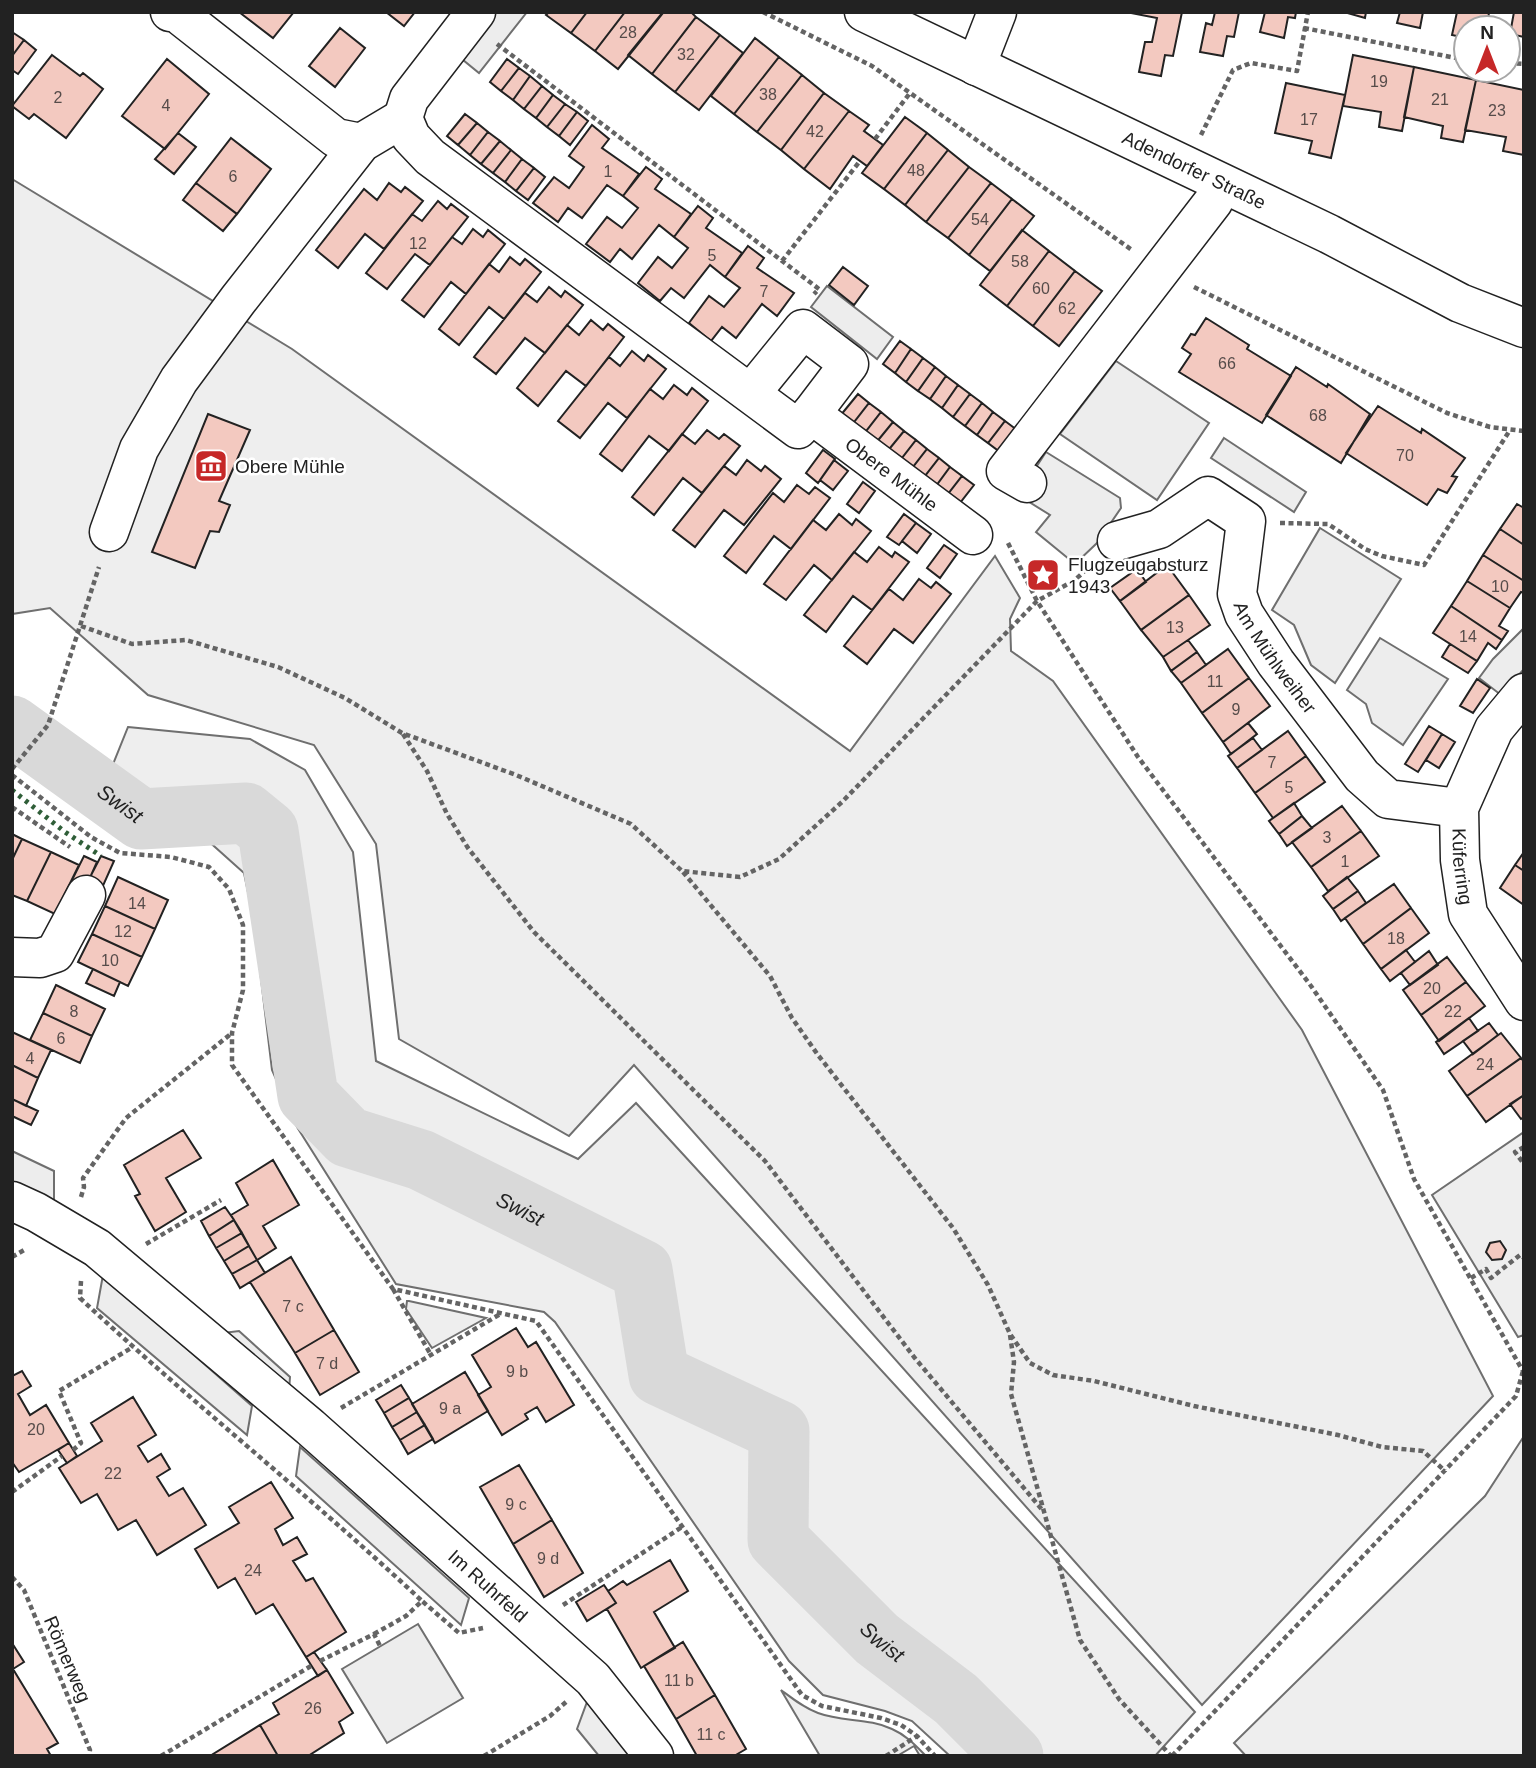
<svg xmlns="http://www.w3.org/2000/svg" width="1536" height="1768" viewBox="0 0 1536 1768" font-family="Helvetica,sans-serif">
<style>
.green{fill:#eee;stroke:#6f6f6f;stroke-width:2}
.parking{fill:#ededed;stroke:#6f6f6f;stroke-width:2}
.lines{fill:none;stroke-linecap:round;stroke-linejoin:round}
.river{stroke:#d9d9d9;stroke-width:61}
.building{fill:#f3c9c0;stroke:#222;stroke-width:2}
.minor-casing{stroke:#222;stroke-width:41}
.path{stroke:#646464;stroke-width:4.5;stroke-dasharray:5 3.5;stroke-linecap:butt}
.minor{stroke:#fff;stroke-width:38}
.hedge{stroke:#2f5e38;stroke-width:5;stroke-dasharray:3.5 5;stroke-linecap:butt}
.labels{text-anchor:middle;stroke-width:5;stroke-linejoin:round;paint-order:stroke}
.number-label{font-size:16px;fill:#564c4a}
.street-label{font-size:19px;fill:#222;stroke:#fff}
.poi-label{font-size:19px;fill:#222;stroke:#fff;text-anchor:start}
.water-label{font-size:21px;font-style:italic;fill:#222;stroke:#fff}
</style>
<rect width="100%" height="100%" fill="#fff"/>
<path class="green" d="M12 179 292 349 850 751 995 556 1020 598 1010 619 1011 651 1053 681 1302 1030 1493 1396 1202 1705 634 1065 569 1136 399 1039 376 844 314 745 148 695 50 608 12 614Z
M128 727 250 739 305 770 353 852 376 1061 578 1159 636 1103 1195 1712 1155 1756H950L912 1721 885 1711 823 1695 789 1661 555 1322 544 1312 396 1284 297 1127 272 1070 254 921 244 873 206 839 137 824 99 799Z
M1524 1132V1335L1518 1337 1432 1195Z
M407 1301H409L486 1318 432 1348 406 1309Z
M1524 1436V1756H1246L1234 1743 1485 1496Z
M781 1690C793 1699 804 1708 818 1713 842 1722 869 1718 892 1729 906 1735 916 1746 926 1756H920L914 1746 897 1756H820Z"/>
<path class="parking" d="M491 12H527L479 73 457 55Z
M827 286 893 337 877 359 811 307Z
M1116 361 1209 423 1157 500 1060 434Z
M1224 438 1306 492 1294 512 1211 458Z
M1046 452 1120 498 1121 508 1097 543 1075 564 1036 532 1050 515 1018 495Z
M1320 528 1401 579 1335 683 1311 665 1294 625 1272 610Z
M1524 628V669L1501 695 1479 678 1493 659Z
M1380 638 1448 679 1403 745 1372 723 1366 704 1347 690Z
M12 1151 54 1171V1202L12 1182Z
M103 1275 252 1406 247 1435 97 1308Z
M239 1331 290 1377 289 1391 223 1333Z
M300 1447 469 1598 461 1625 296 1476Z
M418 1624 463 1698 387 1743 342 1669Z
M587 1702 633 1756H599L577 1729Z"/>
<g class="lines">
<path class="river" id="s1" d="M12 726 141 819 246 813 268 831 308 1096 348 1137 421 1160 642 1270 659 1375 779 1431 778 1540 877 1639 956 1699 1013 1756"/>
</g>
<path class="building" d="M239 12H292L293 13 273 38Z
M386 12H415L404 26Z
M549 12H587L571 33 546 15Z
M587 12H625L595 51 571 33Z
M625 12 663 13 618 69 595 51Z
M691 12 696 17 652 74 628 55 663 12Z
M1126 12H1182L1173 56 1165 55 1161 76 1139 72 1145 42H1152L1157 18Z
M1215 12H1239L1234 37 1227 36 1223 56 1200 52 1206 23 1212 25Z
M1265 12H1296L1295 18 1288 17 1284 38 1260 32Z
M1344 12H1366L1365 18Z
M1400 12H1423L1420 28 1397 23Z
M1457 12H1489L1488 20 1480 19 1478 28H1466V38L1452 35Z
M1514 12H1524V37L1510 34Z
M696 17 720 35 675 92 652 74Z
M340 28 365 48 335 87 309 66Z
M12 32 24 40 12 56Z
M720 35 743 53 699 110 675 92Z
M755 38 779 57 734 114 711 96Z
M24 40 36 50 18 74 12 70V56Z
M52 55 80 76 83 73 103 89 66 138 34 114 29 119 12 106Z
M1353 55 1414 67 1402 131 1379 127 1381 112 1343 106Z
M779 57 802 75 757 132 734 114Z
M167 59 209 94 165 149 122 116Z
M507 59 519 68 501 91 490 82Z
M1414 67 1476 80 1463 142 1441 138 1443 126 1404 117Z
M519 68 530 76 513 100 501 91Z
M802 75 824 93 781 150 757 132Z
M530 76 542 86 524 109 513 100Z
M1476 80 1524 90V155L1503 151 1506 137 1465 130Z
M1286 83 1345 95 1331 158 1309 153 1312 141 1275 133Z
M542 86 553 95 536 118 524 109Z
M824 93 849 111 804 169 781 150Z
M553 95 565 104 547 127 536 118Z
M565 104 577 112 559 136 547 127Z
M849 111 869 125 864 131 883 145 867 166 853 156 830 189 804 169Z
M577 112 588 121 570 145 559 136Z
M465 114 477 123 458 145 447 136Z
M905 117 927 133 884 189 862 173Z
M477 123 488 132 470 155 458 145Z
M592 125 609 139 602 148 639 174 623 196 607 185 582 218 568 208 558 222 533 203 554 177 569 188 584 167 569 156Z
M488 132 500 141 481 164 470 155Z
M178 133 196 147 174 174 155 159Z
M927 133 948 150 905 205 884 189Z
M231 138 271 169 237 214 196 183Z
M500 141 511 150 493 173 481 164Z
M511 150 522 159 505 182 493 173Z
M948 150 969 167 926 222 905 205Z
M522 159 534 168 516 191 505 182Z
M646 167 662 179 655 189 691 214 674 237 659 225 632 259 620 249 610 262 586 244 607 217 622 228 638 208 623 196Z
M969 167 991 183 948 238 926 222Z
M534 168 545 177 528 200 516 191Z
M196 183 237 214 223 231 183 200Z
M389 183 401 192 405 187 423 201 384 249 365 234 338 268 316 250 364 189 377 200Z
M991 183 1012 199 969 255 948 238Z
M1012 199 1034 216 990 271 969 255Z
M438 201 447 209 451 204 468 217 430 265 415 254 387 289 366 273 412 214 422 221Z
M698 206 713 218 706 228 742 253 725 277 710 265 684 298 671 288 660 301 638 283 658 257 672 268 688 248 674 237Z
M473 229 483 237 488 230 505 244 466 294 451 282 424 317 402 300 452 237 462 244Z
M1022 230 1049 251 1007 306 980 285Z
M748 246 764 258 757 268 794 293 777 316 762 304 736 338 722 327 711 341 689 323 709 296 724 307 740 288 725 277Z
M1049 251 1075 271 1033 326 1007 306Z
M510 257 520 265 525 259 541 272 504 319 489 307 459 345 439 329 489 264 499 272Z
M843 267 868 286 854 305 829 285Z
M1075 271 1102 291 1059 346 1033 326Z
M549 287 561 297 565 291 583 305 545 353 525 338 496 374 474 357 525 293 537 302Z
M1206 318 1249 345 1247 349 1291 376 1262 423 1179 372 1191 354 1182 348 1191 334 1195 335Z
M591 320 603 330 608 324 624 337 586 386 566 371 538 406 517 388 567 325 579 335Z
M900 341 911 349 895 373 883 364Z
M911 349 923 358 906 382 895 373Z
M632 351 644 361 648 355 666 369 627 418 608 403 580 438 558 421 609 357 620 366Z
M923 358 935 367 918 391 906 382Z
M935 367 946 376 930 399 918 391Z
M1296 367 1327 387 1328 384 1370 414 1341 463 1266 415Z
M946 376 958 385 942 408 930 399Z
M674 385 687 395 692 388 708 401 669 451 649 436 622 471 600 454 650 389 663 399Z
M958 385 970 394 953 417 942 408Z
M858 394 869 403 851 426 840 416Z
M970 394 982 403 965 426 953 417Z
M869 403 881 412 863 435 851 426Z
M982 403 993 412 977 435 965 426Z
M1378 406 1421 433 1422 429 1465 458 1452 476 1457 477 1447 493 1438 489 1427 505 1346 453Z
M881 412 893 422 875 444 863 435Z
M993 412 1005 421 988 443 977 435Z
M208 414 250 430 219 501 230 505 219 532 210 531 195 568 152 552Z
M1005 421 1017 430 1000 452 988 443Z
M893 422 904 431 886 453 875 444Z
M707 430 719 439 724 434 740 446 702 493 683 478 654 515 632 497 682 434 695 444Z
M904 431 916 440 898 463 886 453Z
M916 440 927 449 909 472 898 463Z
M927 449 939 458 921 481 909 472Z
M823 450 835 459 818 483 806 473Z
M939 458 950 467 933 490 921 481Z
M747 460 761 471 765 466 781 479 744 525 724 510 695 547 673 530 724 466 736 475Z
M834 460 848 471 833 490 820 480Z
M950 467 962 476 944 499 933 490Z
M962 476 974 485 956 508 944 499Z
M863 482 875 491 859 513 847 504Z
M797 485 809 494 815 487 830 498 791 549 774 536 746 573 724 556 773 493 784 502Z
M1517 504 1524 508V545L1500 529Z
M839 514 852 525 856 519 871 531 832 580 814 565 786 600 764 584 813 520 826 530Z
M904 514 916 523 899 545 887 537Z
M916 523 931 534 917 553 902 541Z
M1500 529 1524 545V581L1483 555Z
M944 545 957 554 940 578 927 568Z
M879 547 892 557 895 552 909 562 872 610 853 596 826 632 804 615 854 552 867 562Z
M1483 555 1524 581V593L1521 592 1510 608 1467 581Z
M1167 565 1189 595 1141 630 1120 601Z
M1137 569 1146 582 1120 601 1110 588Z
M919 579 931 588 936 582 951 594 913 643 894 629 867 664 844 646 889 589 903 600Z
M1467 581 1510 608 1499 626 1508 631 1502 640 1451 606Z
M1189 595 1210 625 1163 657 1141 630Z
M1451 606 1502 640 1496 649 1488 643 1477 661 1433 633Z
M1188 640 1197 652 1171 671 1163 657Z
M1450 644 1477 661 1468 673 1442 657Z
M1228 649 1249 678 1202 713 1181 683Z
M1197 652 1206 665 1181 683 1171 671Z
M1249 678 1270 706 1223 742 1202 713Z
M1477 679 1490 688 1473 713 1460 706Z
M1248 723 1257 734 1231 754 1223 742Z
M1429 726 1442 734 1418 772 1405 764Z
M1288 731 1306 756 1255 793 1237 768Z
M1442 734 1455 742 1439 768 1426 760Z
M1253 738 1262 750 1237 768 1228 756Z
M1306 756 1325 782 1273 818 1255 793Z
M1294 803 1302 816 1279 834 1269 821Z
M1342 806 1361 831 1311 867 1292 842Z
M1302 816 1312 828 1287 846 1279 834Z
M1361 831 1379 856 1328 891 1311 867Z
M12 834 22 839 12 860Z
M22 839 51 852 27 901 12 895V860Z
M51 852 79 865 55 914 27 901Z
M1524 852V871L1515 865Z
M84 856 97 862 84 891 70 884Z
M101 856 114 861 102 888 88 881Z
M1515 865 1524 871V905L1500 888Z
M118 877 168 900 155 929 105 906Z
M1347 877 1358 891 1333 909 1323 896Z
M1394 884 1411 908 1363 944 1345 918Z
M1358 891 1366 903 1341 921 1333 909Z
M105 906 155 929 142 957 92 934Z
M1411 908 1429 933 1381 969 1363 944Z
M92 934 142 957 128 986 78 962Z
M1406 950 1415 962 1390 981 1381 969Z
M1429 951 1438 965 1410 985 1401 973Z
M1447 957 1466 982 1421 1015 1403 990Z
M93 969 120 982 114 996 86 983Z
M1466 982 1485 1006 1439 1041 1421 1015Z
M56 985 105 1009 92 1036 43 1013Z
M43 1013 92 1036 80 1063 30 1040Z
M1469 1018 1478 1031 1444 1054 1436 1042Z
M1489 1023 1498 1035 1473 1054 1463 1041Z
M12 1032 51 1050 38 1078 12 1065Z
M1501 1033 1521 1058 1467 1096 1449 1071Z
M1521 1058 1524 1062V1095L1486 1122 1467 1096Z
M12 1065 38 1078 26 1106 12 1099Z
M1524 1095V1117L1521 1119 1510 1104Z
M12 1099 38 1111 31 1125 12 1116Z
M183 1130 201 1158 166 1178 186 1212 155 1231 135 1196 140 1194 124 1165Z
M273 1160 299 1205 263 1226 276 1248 257 1260 231 1215 248 1205 236 1183Z
M225 1207 234 1220 209 1236 201 1221Z
M234 1220 242 1233 216 1248 209 1236Z
M242 1233 249 1246 224 1261 216 1248Z
M1500 1241 1506 1250 1502 1259 1492 1260 1486 1252 1490 1243Z
M249 1246 257 1260 232 1274 224 1261Z
M291 1257 334 1330 295 1353 250 1282Z
M257 1260 265 1273 240 1288 232 1274Z
M516 1328 528 1347 536 1342 574 1405 546 1422 537 1407 525 1414 528 1419 502 1435 478 1395 491 1387 472 1355Z
M334 1330 359 1372 320 1395 295 1353Z
M22 1371 31 1386 18 1394 30 1415 46 1405 69 1443 19 1472 12 1462V1376Z
M465 1372 488 1411 435 1443 412 1404Z
M401 1385 409 1398 384 1413 376 1400Z
M133 1397 156 1435 138 1446 148 1462 161 1454 170 1469 157 1477 169 1496 183 1488 206 1525 157 1555 136 1520 118 1530 97 1494 81 1503 59 1468 102 1441 91 1423Z
M409 1398 417 1412 392 1427 384 1413Z
M417 1412 425 1425 400 1440 392 1427Z
M425 1425 433 1439 408 1454 400 1440Z
M69 1443 77 1456 67 1463 58 1450Z
M519 1465 552 1520 513 1544 480 1487Z
M271 1482 293 1518 275 1529 283 1545 297 1537 307 1554 293 1561 306 1581 313 1578 346 1632 306 1657 273 1604 256 1614 235 1578 218 1588 195 1549 239 1523 229 1507Z
M552 1520 583 1573 544 1597 513 1544Z
M670 1560 688 1591 654 1612 675 1648 641 1668 607 1609 616 1603 608 1591 623 1581 627 1585Z
M604 1585 616 1603 587 1621 576 1602Z
M683 1642 715 1695 676 1719 644 1666Z
M12 1643 24 1662 13 1669 58 1743 47 1749 51 1756H12Z
M314 1652 327 1670 318 1676 306 1657Z
M327 1670 353 1713 339 1722 344 1733 308 1756H278L260 1725 279 1714 273 1703Z
M715 1695 746 1749 734 1756H697L676 1719Z
M260 1725 278 1756H210Z"/>
<g class="lines">
<defs>
<g id="minor">
<path d="M170 12 177 13 336 138 361 143"/>
<path id="s2" d="M476 12 409 99 403 118 411 137 430 157 798 429 811 414 973 535"/>
<path id="s3" d="M864 12 1329 234 1460 303 1524 328"/>
<path d="M976 66 997 12"/>
<path d="M751 393 803 329 849 364 811 414"/>
<path d="M1027 483 1006 471 1213 202 1222 184"/>
<path d="M109 532 139 449 179 380 238 300 361 143 403 118"/>
<path id="s4" d="M1117 541 1159 529 1208 496 1246 521 1237 594 1244 614 1276 663 1362 776 1388 799 1459 808"/>
<path id="s5" d="M1524 693 1494 729 1459 808 1460 860 1468 914 1524 1001"/>
<path d="M12 957 40 958 55 953 86 895"/>
<path id="s6" d="M12 1201 36 1212 97 1248 310 1427 593 1679 654 1756"/>
</g>
</defs>
<use href="#minor" class="minor-casing"/>
<path class="path" d="M763 12 872 66 1132 250
M1304 28 1466 60
M497 44 819 289 814 294
M1508 63 1524 64
M1201 135 1233 70 1251 63 1297 71 1308 12
M875 139 910 93
M782 261 860 161
M1194 287 1447 413 1490 427 1524 431
M1280 523 1328 524 1365 549 1382 556 1424 565 1510 430
M1008 543 1037 601 1138 757 1311 986 1383 1090 1414 1179 1524 1373
M81 626 132 644 186 640 278 667 345 698 402 733 516 775 631 824 682 871 740 877 779 859 842 802 1037 601 1075 580 1091 565
M403 734 427 771 447 814 468 848 534 932 765 1161 914 1357 1044 1512
M12 769 48 725 99 567
M12 775 91 837 120 853 171 857 209 867 229 889 243 925V990L232 1033V1065L393 1289 536 1321 802 1695 822 1706 881 1718 901 1725 917 1736 935 1756
M12 807 70 847
M683 872 770 976 792 1018 818 1055 953 1228 988 1285 1010 1334 1030 1363 1053 1375 1094 1381 1194 1406 1338 1435 1382 1447 1423 1451 1445 1471
M1524 1147 1515 1152 1524 1164
M81 1197 84 1187 83 1178 126 1118 232 1033
M146 1244 221 1200
M12 1257 26 1249
M1471 1278 1486 1269 1491 1278 1520 1255 1524 1258
M81 1281 80 1298C191 1402 311 1497 422 1601
M393 1289 431 1355
M1010 1335 1014 1362 1011 1394 1080 1640 1119 1699 1171 1756
M341 1408 502 1313
M73 1450 81 1443 59 1391 133 1347
M12 1492 62 1456
M12 1577 24 1590 90 1750 89 1756
M563 1605 682 1527
M374 1634 406 1616 422 1601 459 1633 483 1628
M320 1661 374 1634 380 1646
M161 1756 311 1666
M484 1756 550 1716 566 1702
M886 1756 917 1736
M1172 1756 1516 1396 1523 1371"/>
<use href="#minor" class="minor"/>
<path class="hedge" d="M12 790 65 832 101 856"/>
</g>
<defs>
<symbol id="museum-square" viewBox="-11 -11 22 22"><rect x="-9" y="-9" width="18" height="18" rx="4" fill="#c62828" stroke="#fff"/><path d="M0-6L6-3V-2H-6V-3ZM-5-1h2V3h-2ZM-1-1h2V3h-2ZM3-1h2V3H3ZM-6 4H6V6H-6Z" fill="#fff"/></symbol>
<symbol id="sight-square" viewBox="-11 -11 22 22"><rect x="-9" y="-9" width="18" height="18" rx="4" fill="#c62828" stroke="#fff"/><path d="M0-6L1.8-2.2L6-1.7L2.9 1.2L3.7 5.4L0 3.3L-3.7 5.4L-2.9 1.2L-6-1.7L-1.8-2.2Z" fill="#fff"/></symbol>
</defs>
<g fill-rule="evenodd">
<use href="#museum-square" x="192" y="447" width="38" height="38"/>
<use href="#sight-square" x="1024" y="556" width="38" height="38"/>
</g>
<g class="labels">
<g class="number-label">
<text x="628" y="38">28</text>
<text x="686" y="60">32</text>
<text x="1379" y="87">19</text>
<text x="768" y="100">38</text>
<text x="58" y="103">2</text>
<text x="1440" y="105">21</text>
<text x="166" y="111">4</text>
<text x="1497" y="116">23</text>
<text x="1309" y="125">17</text>
<text x="815" y="137">42</text>
<text x="916" y="176">48</text>
<text x="608" y="177">1</text>
<text x="233" y="182">6</text>
<text x="980" y="225">54</text>
<text x="418" y="249">12</text>
<text x="712" y="261">5</text>
<text x="1020" y="267">58</text>
<text x="1041" y="294">60</text>
<text x="764" y="297">7</text>
<text x="1067" y="314">62</text>
<text x="1227" y="369">66</text>
<text x="1318" y="421">68</text>
<text x="1405" y="461">70</text>
<text x="1500" y="592">10</text>
<text x="1175" y="633">13</text>
<text x="1468" y="642">14</text>
<text x="1215" y="687">11</text>
<text x="1236" y="715">9</text>
<text x="1272" y="768">7</text>
<text x="1289" y="793">5</text>
<text x="1327" y="843">3</text>
<text x="1345" y="867">1</text>
<text x="137" y="909">14</text>
<text x="123" y="937">12</text>
<text x="1396" y="944">18</text>
<text x="110" y="966">10</text>
<text x="1432" y="994">20</text>
<text x="74" y="1017">8</text>
<text x="1453" y="1017">22</text>
<text x="61" y="1044">6</text>
<text x="30" y="1064">4</text>
<text x="1485" y="1070">24</text>
<text x="293" y="1312">7 c</text>
<text x="327" y="1369">7 d</text>
<text x="517" y="1377">9 b</text>
<text x="450" y="1414">9 a</text>
<text x="36" y="1435">20</text>
<text x="113" y="1479">22</text>
<text x="516" y="1510">9 c</text>
<text x="548" y="1564">9 d</text>
<text x="253" y="1576">24</text>
<text x="679" y="1686">11 b</text>
<text x="313" y="1714">26</text>
<text x="711" y="1740">11 c</text>
</g>
<g class="street-label">
<text dy="7" stroke="none"><textPath href="#s3" startOffset="366">Adendorfer Straße</textPath></text>
<text dy="7" stroke="none"><textPath href="#s2" startOffset="756">Obere Mühle</textPath></text>
<text dy="7" stroke="none"><textPath href="#s4" startOffset="296">Am Mühlweiher</textPath></text>
<text dy="7" stroke="none"><textPath href="#s5" startOffset="192">Küferring</textPath></text>
<text dy="7" stroke="none"><textPath href="#s6" startOffset="614">Im Ruhrfeld</textPath></text>
<text transform="translate(68 1659) rotate(67)" y="7">Römerweg</text>
</g>
<g class="poi-label">
<text x="235" y="473">Obere Mühle</text>
<text x="1068" y="571">Flugzeugabsturz<tspan x="1068" dy="22">1943</tspan></text>
</g>
<g class="water-label">
<text dy="7" stroke="none"><textPath href="#s1" startOffset="133">Swist</textPath></text>
<text dy="7" stroke="none"><textPath href="#s1" startOffset="805">Swist</textPath></text>
<text dy="7" stroke="none"><textPath href="#s1" startOffset="1435">Swist</textPath></text>
</g>
</g>
<rect width="1536" height="1768" fill="none" stroke="#222222" stroke-width="28"/>
<g transform="translate(1487 49)"><circle r="33" fill="#ffffff" stroke="#a7a7a7" stroke-width="2"/>
<path d="M0-5L12 26L0 18L-12 26Z" fill="#c62828"/>
<text y="-10" font-size="19" font-weight="bold" text-anchor="middle" fill="#222222">N</text>
</g>
</svg>
